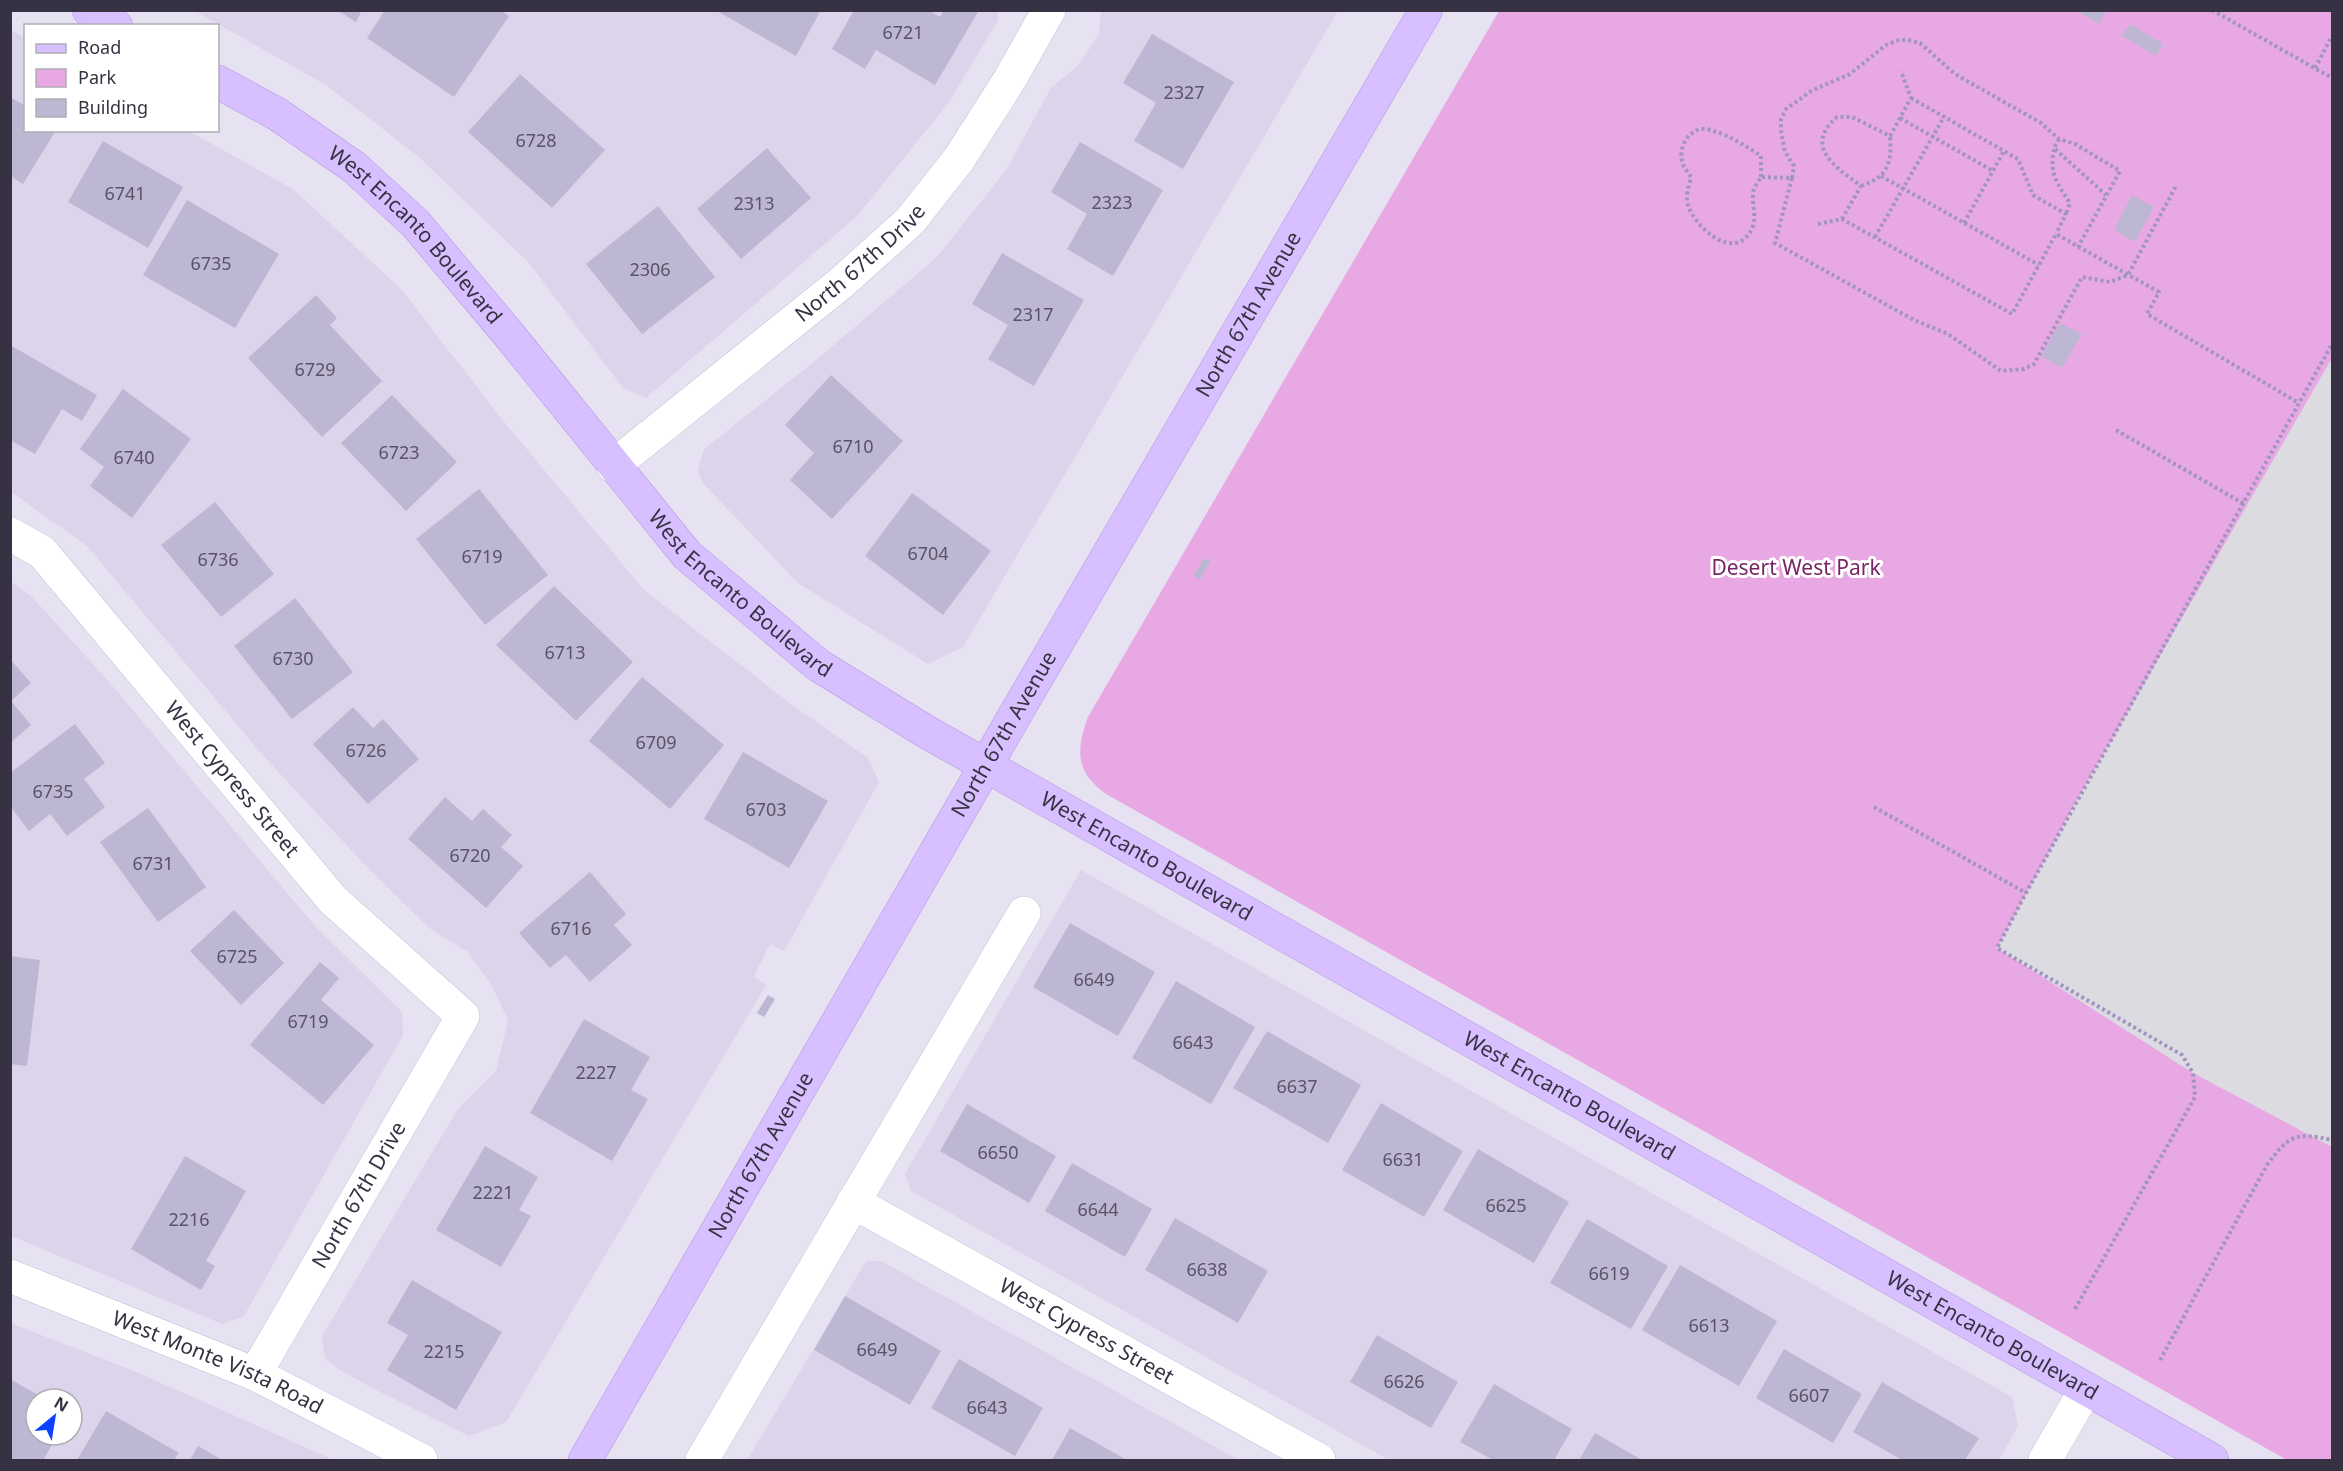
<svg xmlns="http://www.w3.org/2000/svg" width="2343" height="1471" viewBox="0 0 2343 1471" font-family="'Noto Sans',sans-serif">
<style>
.residential{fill:#dbd4ea;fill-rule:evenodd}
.green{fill:#e8a8e3}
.parking{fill:#dddbe2}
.building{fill:#beb7d3}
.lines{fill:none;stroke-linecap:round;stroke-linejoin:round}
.street-casing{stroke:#c9c2db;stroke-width:34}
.secondary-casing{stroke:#b196dd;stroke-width:34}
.path{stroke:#a195c0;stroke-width:4;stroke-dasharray:3 3;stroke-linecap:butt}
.street{stroke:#fff;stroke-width:33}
.secondary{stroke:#d8bfff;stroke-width:33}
.labels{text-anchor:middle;stroke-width:6;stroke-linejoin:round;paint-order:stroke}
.number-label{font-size:18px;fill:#595367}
.street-label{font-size:21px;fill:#373243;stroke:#fff}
.park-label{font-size:21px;fill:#762562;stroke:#fff}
</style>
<rect width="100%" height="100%" fill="#e7e2f2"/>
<path class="residential" d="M997 10 998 20 947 105 856 217 646 398 623 388 529 263 419 157 326 85 195 11Z
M1101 11H1338L963 647 928 664 798 583 702 482 698 471 704 449 815 361 937 257 1006 170 1051 88 1078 65 1099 35Z
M11 30 25 38 26 130 189 131 294 190 401 289 501 418 645 591 791 704 868 758 879 782 784 951 770 944 754 976 766 985 506 1422 469 1436 372 1388 338 1369 325 1358 322 1336 458 1109 496 1071 508 1020 492 986 468 952 429 928 363 863 260 752 87 546 11 492Z
M10 581 32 597 110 683 315 926 402 1012 403 1035 244 1316 222 1324 11 1236Z
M1081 870 2012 1397 2018 1426 1999 1460H1389L911 1191 905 1174Z
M866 1261H881L1239 1460H747Z
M10 1323 134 1371 334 1460H11ZM36 1399H72V1435H36Z"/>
<path class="green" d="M1499 11H2332V1460H2287L1106 794C1075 772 1076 750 1088 717Z"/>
<path class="parking" d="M2332 358V1147L2193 1073 1997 948 2077 800Z"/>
<path class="building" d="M337 10H362L356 22Z
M385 10H500L509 16 454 97 367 38Z
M715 10H821L796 56Z
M854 10H928L940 17 944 10H979L935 85 876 50 865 69 832 49Z
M2075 10H2107L2099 24Z
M2130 24 2163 44 2156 56 2122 36Z
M1152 34 1234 82 1183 169 1134 141 1156 103 1123 83Z
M520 74 605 150 552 208 468 132Z
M10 97 26 106V130H56L23 184 10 176Z
M103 141 183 187 148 248 68 202Z
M1080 142 1163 190 1113 276 1067 249 1087 214 1051 192Z
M767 148 811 198 741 259 697 209Z
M2132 195 2154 207 2135 242 2114 230Z
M187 200 279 254 235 328 143 275Z
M658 206 715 277 642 334 586 264Z
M1002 253 1084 300 1034 386 988 359 1008 325 972 304Z
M316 295 337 318 330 325 382 381 322 437 248 358Z
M2060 323 2082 334 2062 368 2041 356Z
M10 345 97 395 82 421 62 409 35 454 10 440Z
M831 375 903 441 832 519 790 480 814 453 785 425Z
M123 389 191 439 132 518 90 486 104 467 80 449Z
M392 395 457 462 406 511 341 443Z
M479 489 548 575 485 625 416 539Z
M912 493 991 551 943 615 865 556Z
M215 502 274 574 221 617 161 545Z
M1204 558 1211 561 1200 580 1193 576Z
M554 586 633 662 576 721 496 645Z
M295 598 353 672 292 719 234 646Z
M10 659 31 683 11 701 31 725 10 743Z
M642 677 724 745 670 809 589 741Z
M353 707 373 728 383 719 419 759 368 804 313 744Z
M75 724 105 763 84 779 105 807 67 836 50 814 29 831 10 806V773Z
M743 752 828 801 789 868 704 819Z
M445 797 472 821 483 809 512 835 501 847 523 866 486 908 408 839Z
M148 808 206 887 158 922 100 842Z
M590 872 626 914 614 925 632 945 590 982 566 955 550 968 519 933Z
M234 910 284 963 241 1005 190 951Z
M1070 923 1155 972 1118 1036 1033 987Z
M10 956 40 960 27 1066 10 1064Z
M320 962 339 978 321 1000 374 1045 323 1105 250 1045Z
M1176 981 1255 1027 1211 1104 1132 1058Z
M768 995 775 999 764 1017 757 1013Z
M584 1019 650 1057 631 1090 648 1099 612 1161 530 1113Z
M1267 1031 1361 1085 1328 1143 1233 1088Z
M1381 1103 1463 1151 1424 1217 1342 1170Z
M967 1104 1056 1156 1029 1203 940 1151Z
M485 1146 538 1177 519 1210 531 1216 501 1267 436 1230Z
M1478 1149 1569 1202 1534 1263 1443 1210Z
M185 1156 246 1191 206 1261 215 1266 201 1290 131 1249Z
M1072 1163 1152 1209 1125 1257 1045 1211Z
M1175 1218 1268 1271 1238 1323 1145 1270Z
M1587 1219 1668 1266 1631 1329 1550 1283Z
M1680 1265 1777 1321 1739 1386 1642 1330Z
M412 1280 502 1332 456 1410 387 1370 408 1335 387 1323Z
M845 1296 941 1351 910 1405 814 1350Z
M1377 1335 1458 1382 1431 1428 1350 1382Z
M1784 1349 1862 1394 1833 1443 1756 1398Z
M959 1359 1043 1408 1015 1456 931 1408Z
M10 1379 45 1399H36V1435H58L43 1460H10Z
M1882 1382 1979 1438 1965 1460H1902L1853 1432Z
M1494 1384 1572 1429 1554 1460H1493L1460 1442Z
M106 1411 179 1453 174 1460H77Z
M1070 1428 1127 1460H1052Z
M1595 1433 1642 1460H1579Z
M198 1446 222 1460H190Z"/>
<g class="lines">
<defs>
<g id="street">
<path id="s1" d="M613 466 841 283 910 221 959 159 1010 79 1049 10"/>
<path id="s2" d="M10 534 42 552 333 900 463 1016 255 1374"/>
<path id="s3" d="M853 1202 1319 1460"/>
<path id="s4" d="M10 1276 255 1374 421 1460"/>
<path d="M702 1460 1024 913"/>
<path d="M2045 1460 2086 1389"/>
</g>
<g id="secondary">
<path d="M89 10 116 26"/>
<path id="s5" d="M218 82 277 114 354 167 415 223 510 336 687 555 818 665 925 731 2212 1460"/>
<path id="s6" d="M585 1460 1019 708 1426 10"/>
</g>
</defs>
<use href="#street" class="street-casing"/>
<use href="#secondary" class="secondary-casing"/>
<path class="path" d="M2212 10 2332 78
M2315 68 2332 36
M1911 98 2018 159 2033 195 2066 214 2056 234
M1900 118 1993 171
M2059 139 2054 148 2106 195
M2054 149C2049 174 2057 183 2070 203L2066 214
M1881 176 2039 265
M1761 177V156C1746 146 1727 134 1710 130 1692 124 1678 145 1682 161 1683 167 1688 172 1691 177 1689 187 1685 196 1688 205 1694 225 1729 259 1748 235 1759 222 1752 208 1753 194 1753 188 1758 182 1761 177L1792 178 1775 243 1914 320 1948 334 2001 371 2024 369 2034 364 2082 277 2110 282 2128 275 2176 186
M1792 178 1794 166 1785 152 1781 131V119L1786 109 1811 91 1850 74 1886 45 1899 40H1908L1920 43 1955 74 2041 123 2059 139 2075 144 2120 171 2078 247
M1861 186C1888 177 1892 163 1890 136
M1842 219 1861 186C1835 167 1803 146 1837 117H1852L1890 136 1911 98 1901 71
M1964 223 2004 151
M1818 224 1842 219 2012 314 2056 234 2159 292 2147 314 2299 403
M1875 237 1944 117
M2116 430 2244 504
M1874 807 2026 893
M2075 1309 2195 1097 2193 1073 2182 1055 1997 948 2026 893 2332 344
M2160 1360 2267 1165C2289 1135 2295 1132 2332 1140"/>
<use href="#street" class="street"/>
<use href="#secondary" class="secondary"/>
</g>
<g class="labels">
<g class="number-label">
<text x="903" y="39">6721</text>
<text x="1184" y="99">2327</text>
<text x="536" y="147">6728</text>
<text x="125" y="200">6741</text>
<text x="1112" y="209">2323</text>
<text x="754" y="210">2313</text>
<text x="211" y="270">6735</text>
<text x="650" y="276">2306</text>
<text x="1033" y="321">2317</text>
<text x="315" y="376">6729</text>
<text x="853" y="453">6710</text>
<text x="399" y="459">6723</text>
<text x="134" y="464">6740</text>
<text x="928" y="560">6704</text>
<text x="482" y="563">6719</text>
<text x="218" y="566">6736</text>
<text x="565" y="659">6713</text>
<text x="293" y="665">6730</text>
<text x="656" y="749">6709</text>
<text x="366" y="757">6726</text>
<text x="53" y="798">6735</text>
<text x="766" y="816">6703</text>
<text x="470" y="862">6720</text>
<text x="153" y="870">6731</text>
<text x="571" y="935">6716</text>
<text x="237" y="963">6725</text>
<text x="1094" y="986">6649</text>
<text x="308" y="1028">6719</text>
<text x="1193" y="1049">6643</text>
<text x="596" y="1079">2227</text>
<text x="1297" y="1093">6637</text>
<text x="998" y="1159">6650</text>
<text x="1403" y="1166">6631</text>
<text x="493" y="1199">2221</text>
<text x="1506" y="1212">6625</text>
<text x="1098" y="1216">6644</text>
<text x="189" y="1226">2216</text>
<text x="1207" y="1276">6638</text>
<text x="1609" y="1280">6619</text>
<text x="1709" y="1332">6613</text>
<text x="877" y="1356">6649</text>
<text x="444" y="1358">2215</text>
<text x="1404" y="1388">6626</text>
<text x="1809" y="1402">6607</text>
<text x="987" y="1414">6643</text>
</g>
<g class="street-label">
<text dy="7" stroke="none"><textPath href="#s5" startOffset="252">West Encanto Boulevard</textPath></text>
<text dy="7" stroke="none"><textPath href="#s1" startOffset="320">North 67th Drive</textPath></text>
<text dy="7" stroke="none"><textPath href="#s6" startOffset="1324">North 67th Avenue</textPath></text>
<text dy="7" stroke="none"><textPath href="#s5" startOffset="738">West Encanto Boulevard</textPath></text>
<text dy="7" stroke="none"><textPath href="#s6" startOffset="838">North 67th Avenue</textPath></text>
<text dy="7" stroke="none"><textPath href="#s2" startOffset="333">West Cypress Street</textPath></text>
<text dy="7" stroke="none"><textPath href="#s5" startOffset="1224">West Encanto Boulevard</textPath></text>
<text dy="7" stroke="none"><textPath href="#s5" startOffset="1710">West Encanto Boulevard</textPath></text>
<text dy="7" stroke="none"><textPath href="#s6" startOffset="352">North 67th Avenue</textPath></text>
<text transform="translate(359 1195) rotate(-60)" y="7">North 67th Drive</text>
<text dy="7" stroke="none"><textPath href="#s3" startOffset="267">West Cypress Street</textPath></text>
<text dy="7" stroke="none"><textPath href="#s5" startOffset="2196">West Encanto Boulevard</textPath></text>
<text dy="7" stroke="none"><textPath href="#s4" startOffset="225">West Monte Vista Road</textPath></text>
</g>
<g class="park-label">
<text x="1796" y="575">Desert West Park</text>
</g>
</g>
<rect width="2343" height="1471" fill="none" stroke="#373243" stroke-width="24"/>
<rect x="24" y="24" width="195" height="108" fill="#ffffff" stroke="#afadb4" stroke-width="1.5"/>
<rect x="36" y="44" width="30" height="9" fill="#d8bfff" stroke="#afadb4" stroke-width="1.5"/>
<text x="78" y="54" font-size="18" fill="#373243">Road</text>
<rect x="36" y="69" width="30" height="18" fill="#e8a8e3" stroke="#afadb4" stroke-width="1.5"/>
<text x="78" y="84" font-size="18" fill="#373243">Park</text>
<rect x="36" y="99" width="30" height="18" fill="#beb7d3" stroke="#afadb4" stroke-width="1.5"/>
<text x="78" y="114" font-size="18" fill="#373243">Building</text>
<g transform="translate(54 1417) rotate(30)"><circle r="28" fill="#ffffff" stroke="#afadb4" stroke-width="1.5"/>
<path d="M0-4.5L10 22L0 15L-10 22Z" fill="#0c41ff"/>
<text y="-9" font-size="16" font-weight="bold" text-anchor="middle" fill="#373243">N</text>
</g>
</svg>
